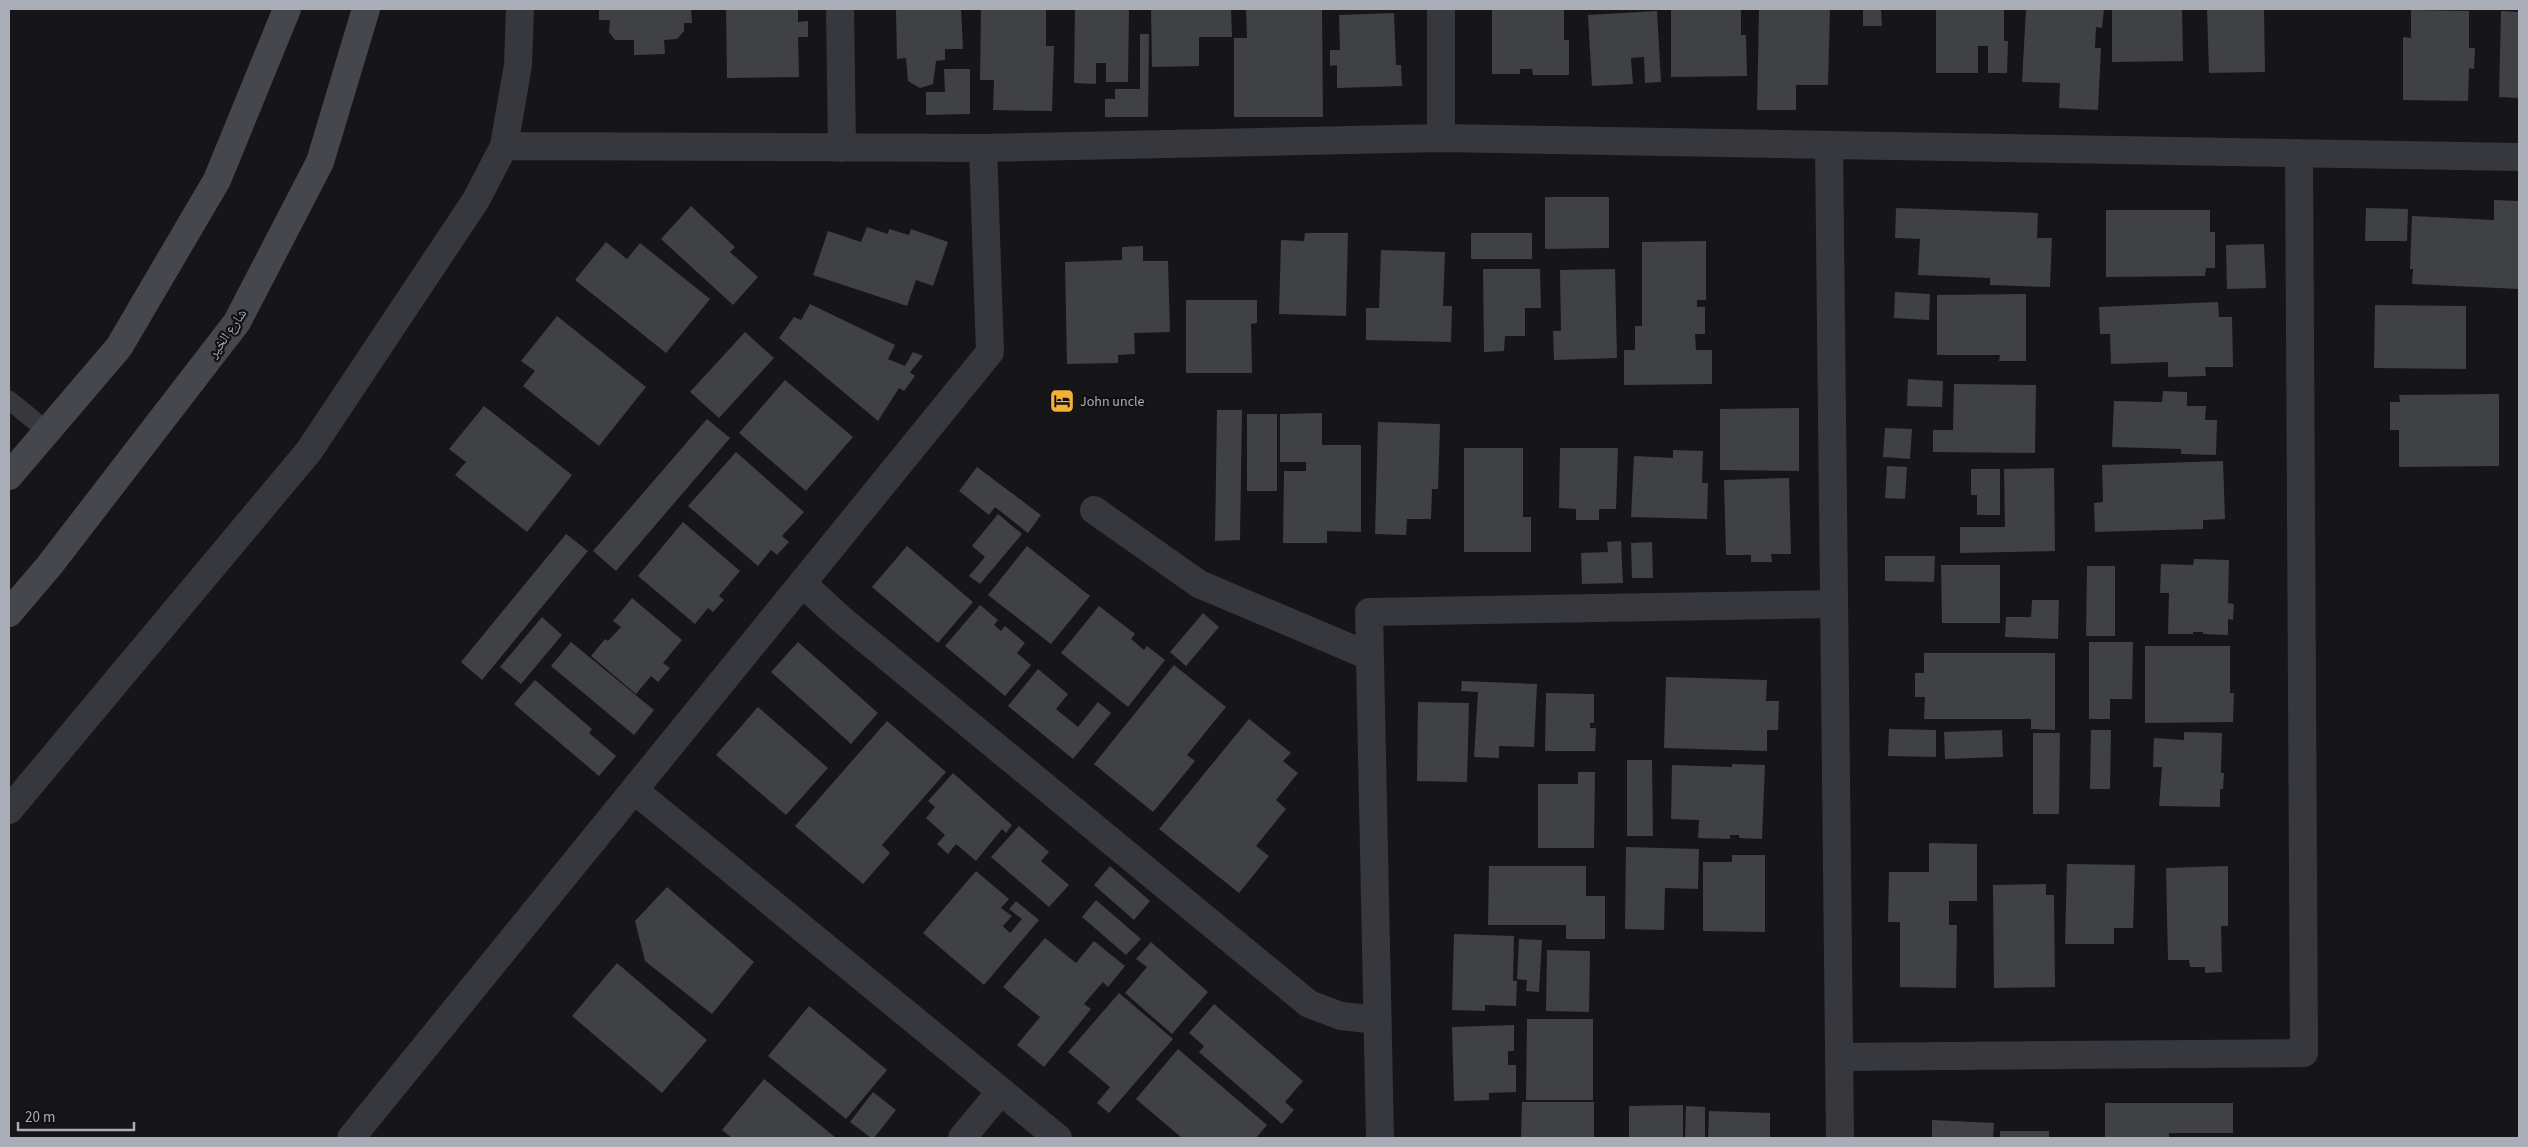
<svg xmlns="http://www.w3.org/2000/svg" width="2528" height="1147" viewBox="0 0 2528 1147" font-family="'Source Sans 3','Noto Naskh Arabic',sans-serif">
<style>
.building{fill:#404145}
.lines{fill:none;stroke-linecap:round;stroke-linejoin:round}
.service{stroke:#37383d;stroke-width:19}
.minor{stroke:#37383d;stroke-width:28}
.secondary{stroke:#45474d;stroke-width:28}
.labels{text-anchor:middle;stroke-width:4.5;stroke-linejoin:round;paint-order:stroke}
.street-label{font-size:14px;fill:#a8adb8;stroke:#111113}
.poi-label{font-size:14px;fill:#a8adb8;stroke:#111113;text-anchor:start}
</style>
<rect width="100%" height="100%" fill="#161618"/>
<path class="building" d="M599 9H691L692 23H684V31L677 39 664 40 665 54 634 55V40H615L609 32 610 20H599Z
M726 9H798V22L808 21V37H798L799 77 727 78Z
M896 9H961L963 49H945V60L936 61 933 84 920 88 908 81 906 58 897 59Z
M981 9H1046V46H1054L1052 111 993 110 994 80H980Z
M1075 9H1129L1128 82H1106V63H1096V84L1074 83Z
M1151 9H1231L1232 37H1199V66L1152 67Z
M1246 9H1322L1323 117H1234V38H1247Z
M1492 9H1564V40H1569V75H1533L1532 69H1520V74H1492Z
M1713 9H1741V35H1746L1747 76 1671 77V10Z
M1759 9H1830L1828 85H1796V110H1757Z
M1863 9H1881L1882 26H1863Z
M1936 9H2004V41H2008L2007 73H1988V46H1978V73H1936Z
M2026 9H2104L2102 28 2096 27 2095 48H2101L2098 110 2059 108 2060 83 2022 82Z
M2112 9H2182L2183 61 2112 62Z
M2207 9H2264L2265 72 2209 73Z
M2411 10 2469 11V48H2475L2474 69 2469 68 2468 101 2403 100V37L2411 38Z
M1657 11 1661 82 1645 83 1644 57 1631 58 1633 84 1592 86 1588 15Z
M2501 11 2519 12V98L2499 97Z
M1394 13 1396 65H1401L1402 86 1337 88V65L1330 66V50H1340L1339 15Z
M1140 34H1149L1148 117H1105V99H1115V89H1140Z
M944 69H970V114L926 115V92H945Z
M1545 197H1609V248L1545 249Z
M2494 200 2519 201V289L2412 284 2413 269H2410L2412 216 2494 220Z
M691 206 735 247 730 252 758 277 733 305 661 239Z
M1896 208 2038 213 2037 238H2052L2050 287 1990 285V278L1918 275 1920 239 1895 238Z
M2366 208 2408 209 2407 241H2365Z
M2106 210H2210V232H2215V268H2206L2205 276 2106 277Z
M867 227 888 234 889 229 909 235 911 229 948 242 933 286 916 280 907 306 813 275 828 231 861 242Z
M1305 233H1348L1346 316 1279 314 1281 240 1304 241Z
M1471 233H1532V259H1471Z
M1706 241V300H1697V307H1705V334H1695L1696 350H1712V384L1624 385V350H1635V326H1642V242Z
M606 242 627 259 640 243 710 299 666 353 575 280Z
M2264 244 2266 288 2227 289 2226 245Z
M1143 246V261H1168L1170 332 1134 333 1135 354 1118 355V363L1067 364 1065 262 1122 260V247Z
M1381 250 1445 252 1443 306H1452L1451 342 1366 340V308H1379Z
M1483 269H1540L1541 308H1525V336H1505L1504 351 1484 352Z
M1615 269 1617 358 1554 360 1553 331H1561L1560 270Z
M1895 292 1930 294 1929 320 1894 318Z
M2026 294V361H1999L2000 355H1937V295Z
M1186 300H1257V323L1251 324 1252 373H1186Z
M2218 302 2219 317H2232L2233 367H2205L2206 376 2168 377V362L2111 364 2110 334H2100L2099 307Z
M810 304 895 345 888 359 905 366 913 352 923 356 910 372 915 376 904 391 899 388 878 421 779 338 794 317 801 320Z
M2375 305 2466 306V369L2374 368Z
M557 316 646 387 599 446 523 386 535 371 521 361Z
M745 332 774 358 719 418 690 392Z
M1908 379 1943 381 1942 407 1907 406Z
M785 380 853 437 806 491 739 433Z
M1954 384 2036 385 2035 453 1933 452V430H1953Z
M2163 391 2187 392V406H2206L2205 420H2217L2216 455 2181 454V449L2112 447 2114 401 2162 402Z
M2499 394V466L2399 467V430H2390V402H2400L2399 395Z
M484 406 572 475 527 532 455 475 466 462 449 449Z
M1799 408V471L1720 470V409Z
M1217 410H1242L1240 540 1215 541Z
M1322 413V445H1361V532L1327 531V543H1283L1284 471H1306V462H1280V414Z
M1247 414H1277V491H1247Z
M707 419 730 438 616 571 593 551Z
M1378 422 1440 424 1438 489H1432L1431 519H1407L1406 535 1375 534Z
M1885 428 1912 429 1910 459 1883 457Z
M1464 448H1523V517H1531V552H1464Z
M1560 448H1618L1616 509H1599V520H1576V509L1559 508Z
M1673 450 1703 451 1702 483H1708L1707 519 1631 517 1634 456 1673 458Z
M736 452 804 512 782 536 789 542 777 555 771 550 758 566 688 506Z
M2223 461 2225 519 2203 520V529L2095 532 2094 503 2103 502 2102 465Z
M1887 466 1907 467 1905 499 1885 498Z
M977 467 1041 515 1028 533 995 507 989 515 959 491Z
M2054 468 2055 551 1960 553V527H2005L2004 469Z
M1971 469H2000V515H1977V495H1971Z
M1789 478 1791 554H1771L1772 562H1751V555H1726L1724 480Z
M998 514 1022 534 980 584 969 576 985 557 972 546Z
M683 522 740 571 719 596 724 600 713 612 708 608 695 624 638 576Z
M566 534 588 551 482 680 461 662Z
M1621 541 1623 583 1582 584 1581 553 1608 552 1607 542Z
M1652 542 1653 578H1632L1631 543Z
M907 546 973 602 938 643 872 587Z
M1027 546 1090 596 1051 644 988 595Z
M1885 556H1935L1934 582 1885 581Z
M2194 559 2229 560 2228 603 2234 604 2233 620 2228 619V635L2203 634V632H2193V634H2168L2169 593H2160L2161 564 2193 565Z
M1941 565H2000V623H1942Z
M2087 566H2115V636H2086Z
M632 598 682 640 663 663 670 668 658 682 651 676 636 694 591 656 605 639 608 641 621 627 613 621Z
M2032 600H2059L2058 639 2005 637 2006 617H2031Z
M980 605 998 620 994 625 1001 631 1005 626 1025 643 1017 653 1031 665 1005 696 945 646Z
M1099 606 1135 634 1131 639 1144 650 1147 646 1165 660 1128 707 1061 653Z
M1203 613 1219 627 1186 666 1170 652Z
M542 617 562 635 521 684 500 667Z
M571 642 654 710 634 735 551 666Z
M798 642 878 713 851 744 771 672Z
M2089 642H2133L2132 699H2110V719H2089Z
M2145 646H2230V693H2234L2233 722 2145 723Z
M1924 653H2055V730L2031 729V719H1924L1925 697H1915V673H1924Z
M1174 665 1226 707 1187 755 1195 761 1153 812 1094 764Z
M1038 669 1068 694 1056 709 1078 727 1098 702 1111 713 1073 759 1008 706Z
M1666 677 1767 680 1766 701H1779L1778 730H1767V751L1664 748Z
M535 680 592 729 589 733 616 756 599 776 514 704Z
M1462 681 1537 684 1534 747 1499 746V758L1474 757 1478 692 1461 691Z
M1546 693 1594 694V723H1590V728H1596L1595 751H1545Z
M1418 702 1469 703 1467 782 1417 781Z
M758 707 828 768 786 815 716 755Z
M1249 719 1291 753 1283 761 1298 773 1276 800 1286 809 1256 846 1269 856 1239 893 1159 829Z
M887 721 946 772 882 845 890 853 863 884 795 826Z
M1889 729 1936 730V757L1888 756Z
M2002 730 2003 757 1945 759 1944 732Z
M2091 730H2111L2110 789H2090Z
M2184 732 2222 733 2221 773H2224L2223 789H2220V807L2159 806 2162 767H2153L2154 738 2184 740Z
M2033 733H2060L2059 814H2033Z
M1627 760H1652L1653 836H1627Z
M1732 764 1765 765 1762 839 1739 838V835H1730V839L1698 838 1699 820 1671 819 1672 765 1732 767Z
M1578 772H1595L1594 848H1538V784H1578Z
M953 773 1012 825 1006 833 1002 829 976 861 956 844 948 854 937 844 945 835 926 818 935 807 928 801Z
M1019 826 1049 852 1041 861 1069 885 1049 907 991 857Z
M1929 843 1977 844V901H1949V925H1957L1956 988 1900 987V922H1888L1889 872H1929Z
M1626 847 1699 849 1698 889 1665 888 1664 930 1625 929Z
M1732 855H1765V932L1703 931V862H1732Z
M2067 864 2135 865 2133 928H2114V944H2065Z
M1110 866 1150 901 1134 920 1094 885Z
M1489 866H1586V896H1605V939H1566V925H1488Z
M2228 866V926H2221L2222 972 2205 973V967H2190L2189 960H2168L2166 868Z
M976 871 1009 899 1001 908 1012 916 1003 926 1010 933 1022 919 1009 909 1016 901 1039 920 984 985 923 933Z
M2046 884V895H2054L2055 987 1994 988 1993 885Z
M667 887 754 962 712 1014 645 961 635 921Z
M1096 900 1141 939 1126 955 1082 917Z
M1454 934 1514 936 1513 981H1517L1516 1006 1485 1005V1011L1452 1010Z
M1045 938 1076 963 1094 941 1125 966 1108 987 1103 982 1084 1004 1091 1009 1044 1067 1017 1045 1040 1017 1003 987Z
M1519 939 1542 940 1539 992 1526 991 1527 980 1517 979Z
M1151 942 1208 992 1172 1034 1125 993 1147 967 1136 959Z
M1547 950 1590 951 1589 1012 1546 1011Z
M617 963 707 1040 662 1093 572 1016Z
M1119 993 1173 1039 1109 1113 1097 1103 1110 1087 1068 1052Z
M1214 1004 1303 1081 1285 1102 1294 1110 1282 1124 1199 1052 1204 1046 1189 1033Z
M809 1006 887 1070 846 1119 768 1056Z
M1527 1019H1593V1100H1526Z
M1514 1025V1051H1508V1065H1516V1092L1489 1093V1100L1454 1101 1452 1027Z
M1178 1049 1267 1125 1256 1138H1182L1136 1099Z
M764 1079 836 1138H732L722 1130Z
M873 1092 896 1110 874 1138H871L850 1122Z
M1522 1102H1594V1138H1521Z
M2105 1103H2233V1133H2169V1138H2105Z
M1683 1105V1138H1629V1106Z
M1686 1106 1705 1107V1138H1685Z
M1709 1111 1770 1113V1138H1708Z
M1932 1120 1994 1123 1993 1138H1932Z
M2000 1131H2049V1138H2000Z"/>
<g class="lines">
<path class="service" d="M9 400 47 431"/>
<path class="minor" d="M840 9 842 148
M1441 138V9
M1829 145 1840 1138
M504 146 983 148 1441 138 2519 157
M1094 510 1199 584 1369 656
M802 583 841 619 1309 1004 1341 1016 1377 1020
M634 790 1058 1138
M9 810 309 451 476 200 504 146 518 65 520 9
M1839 1057 2304 1053 2299 153
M351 1138 990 352 983 148
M962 1138 1001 1091
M1380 1138 1369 612 1834 604"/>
<path class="secondary" d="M9 476 119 347 217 180 287 9
M9 613 49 566 237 322 320 162 366 9"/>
</g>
<defs>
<symbol id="hotel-square" viewBox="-11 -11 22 22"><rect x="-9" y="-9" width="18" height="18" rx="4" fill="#f2b134" stroke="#111113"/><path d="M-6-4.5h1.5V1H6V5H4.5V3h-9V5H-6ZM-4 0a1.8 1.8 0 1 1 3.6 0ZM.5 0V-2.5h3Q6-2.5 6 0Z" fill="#111"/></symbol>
</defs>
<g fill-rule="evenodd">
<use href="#hotel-square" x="1048" y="387" width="28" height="28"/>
</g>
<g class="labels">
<g class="street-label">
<text transform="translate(227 333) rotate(-55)" y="5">شارع الخير</text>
</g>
<g class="poi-label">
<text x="1080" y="406">John uncle</text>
</g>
</g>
<rect width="2528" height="1147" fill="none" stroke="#a8adb8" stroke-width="20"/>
<path d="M18 1122v8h116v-8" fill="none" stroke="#a8adb8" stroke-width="2.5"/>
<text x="25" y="1122" font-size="15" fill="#a8adb8" stroke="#111113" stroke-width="4" paint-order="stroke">20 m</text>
</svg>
